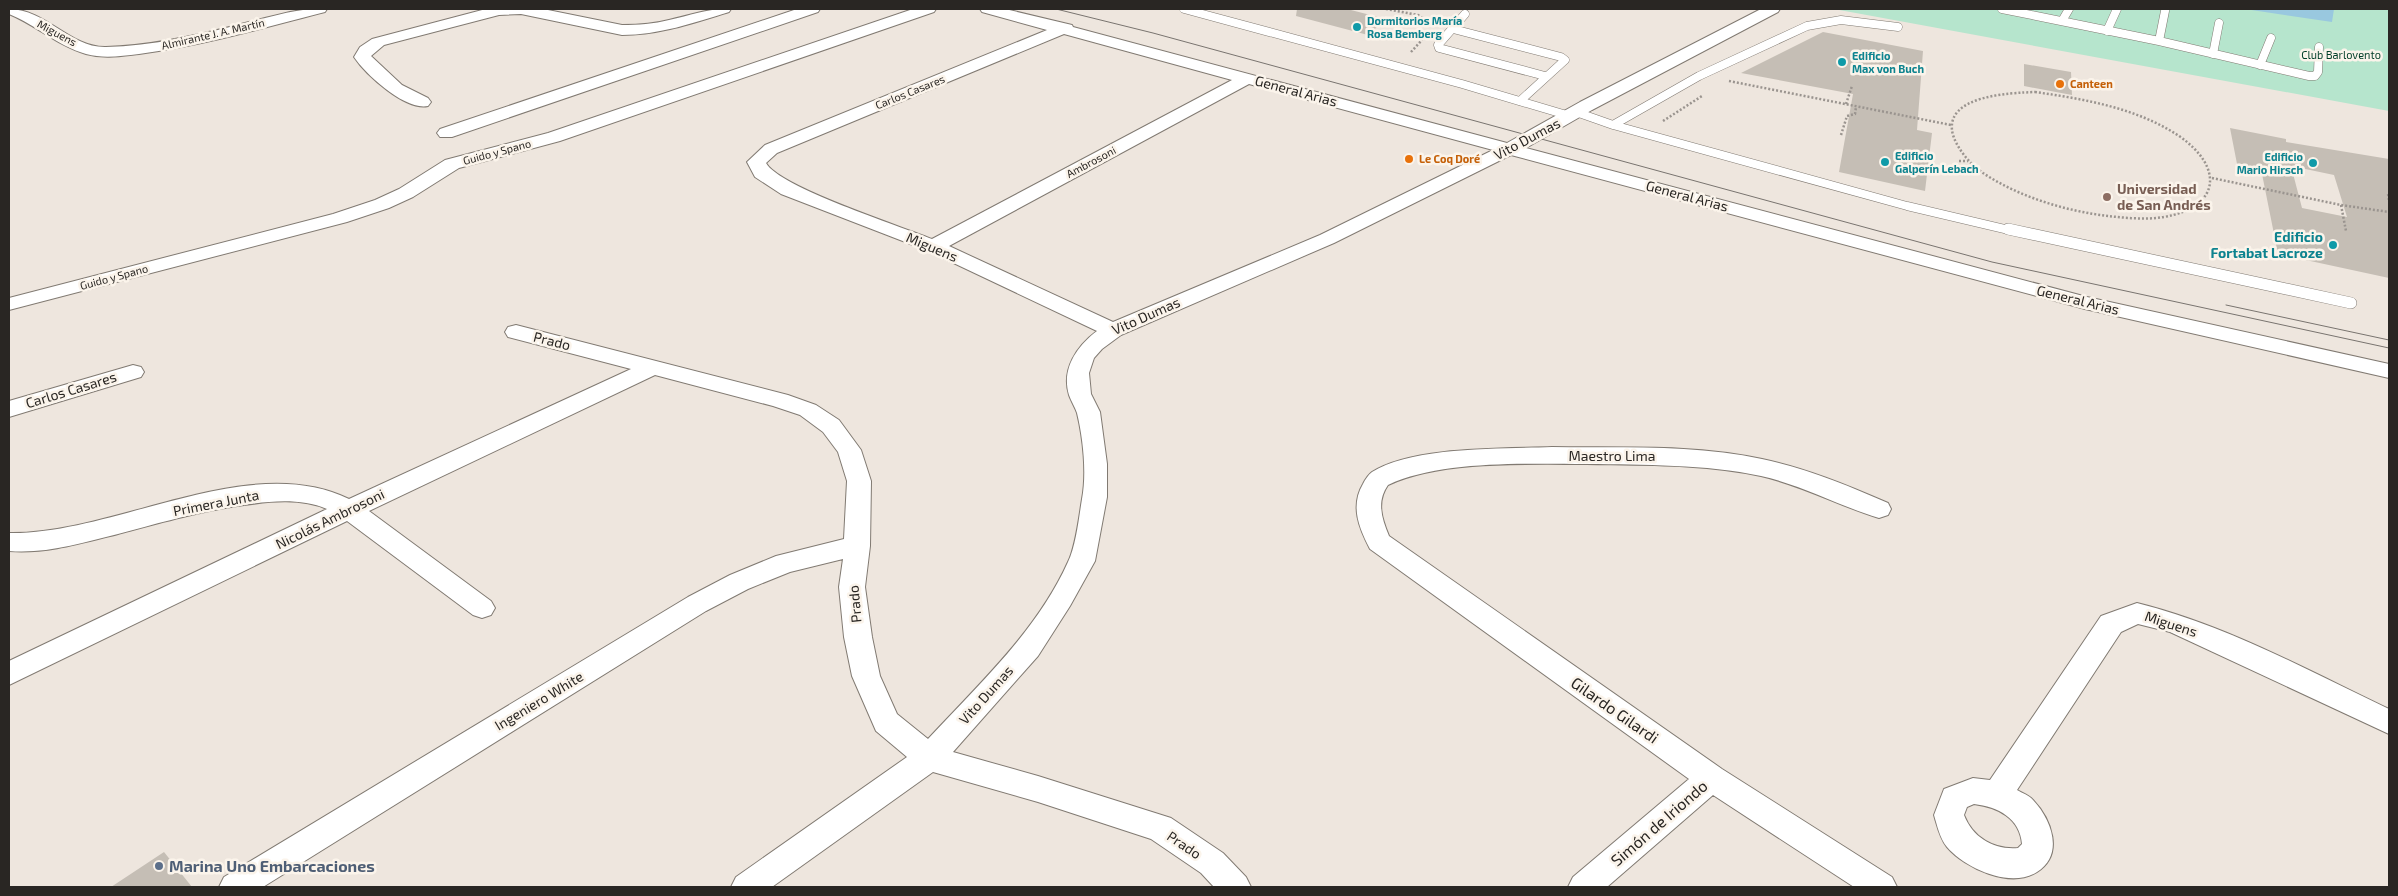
<svg xmlns="http://www.w3.org/2000/svg" width="2398" height="896" viewBox="0 0 2398 896" font-family="'Exo 2',sans-serif">
<style>
.green{fill:#b6e5cd}
.water{fill:#99c8df}
.building{fill:#c5beb5;fill-rule:evenodd}
.lines{fill:none;stroke-linecap:round;stroke-linejoin:round}
.service-far1-casing{stroke:#817a72;stroke-width:9}
.service-casing{stroke:#817a72;stroke-width:12}
.minor-casing{stroke:#817a72;stroke-width:2}
.path{stroke:#9a948f;stroke-width:2.5;stroke-dasharray:2 2;stroke-linecap:butt}
.service-far1{stroke:#fff;stroke-width:8}
.service{stroke:#fff;stroke-width:11}
.minor{fill:#fff;fill-rule:evenodd}
.tram{stroke:#79746f;stroke-width:1}
.culture-dot{fill:#0f9aa8;stroke:#fbf4eb;stroke-width:2}
.food-dot{fill:#e8710a;stroke:#fbf4eb;stroke-width:2}
.education-dot{fill:#8d6e63;stroke:#fbf4eb;stroke-width:2}
.service-dot{fill:#5c6f8a;stroke:#fbf4eb;stroke-width:2}
.labels{text-anchor:middle;stroke-width:5;stroke-linejoin:round;paint-order:stroke}
.far-culture-label{font-size:11px;font-weight:bold;fill:#0d838f;stroke:#fbf4eb;text-anchor:start}
.far-street-label{font-size:11px;fill:#292623;stroke:#fbf4eb}
.far-park-label{font-size:11px;fill:#003e28;stroke:#fbf4eb}
.far-food-label{font-size:11px;font-weight:bold;fill:#c56008;stroke:#fbf4eb;text-anchor:start}
.street-label{font-size:14px;fill:#292623;stroke:#fbf4eb}
.education-label{font-size:14px;font-weight:bold;fill:#785e54;stroke:#fbf4eb;text-anchor:start}
.culture-label{font-size:14px;font-weight:bold;fill:#0d838f;stroke:#fbf4eb;text-anchor:end}
.near-street-label{font-size:16px;fill:#292623;stroke:#fbf4eb}
.near-service-label{font-size:16px;font-weight:bold;fill:#4e5e75;stroke:#fbf4eb;text-anchor:start}
</style>
<rect width="100%" height="100%" fill="#eee6de"/>
<path class="green" d="M1834 9H2389V111Z"/>
<path class="water" d="M2245 9H2334L2332 22Z"/>
<path class="building" d="M1297 9H1347L1386 19 1368 35 1296 16Z
M1823 32 1923 51 1917 130 1932 133 1925 191 1839 172 1853 94 1741 73Z
M2024 64 2071 72 2072 95 2024 86Z
M2230 128 2286 139V142L2389 159V278L2278 254 2262 174 2238 169ZM2291 166 2334 175 2347 217 2302 208Z
M164 852 192 887H111Z"/>
<g class="lines">
<defs>
<path id="service-far1" d="M1184 9 1462 84 1570 116
M2002 9 2159 41 2309 76H2315L2318 72 2319 47
M1465 14 1438 45 1439 48 1545 76
M2062 21 2069 9
M1453 29 1561 57 1565 60 1520 101
M2107 31 2117 9
M2159 41 2165 11
M2213 54 2219 23
M2260 65 2271 38
M1576 112 1613 125 1699 76 1807 26 1841 20 1898 27
M1613 125 1907 206 2013 231"/>
<path id="service" d="M2008 229 2351 303"/>
<path id="minor" d="M9 9C46 9 70 48 106 47 152 46 200 35 245 23 272 17 299 7 327 9L325 12C263 28 202 46 139 54 121 56 104 59 86 54 58 46 36 25 9 14Z
M486 9H543L622 25C638 25 654 24 669 20 691 15 709 8 731 9L729 12C693 23 659 35 622 35L521 14 499 15 384 45 371 56 402 85 428 98 431 102 428 106C406 111 366 75 354 57L360 47 372 39Z
M797 9H820L818 12 452 137H440L437 133 440 129Z
M913 9H936L934 12 560 141 459 168 413 197 389 208 347 222 9 310V298L333 214 375 200 399 189 445 160 548 133Z
M980 9H1005L1072 25 1073 27 1507 143 1580 102 1761 9H1780L1778 12 1592 110 1526 148 2087 297 2389 364V378L2085 309 1511 155 1334 243 1121 335 1102 349 1094 358 1089 373 1091 394 1100 412 1107 464V497L1095 561 1070 606 1038 656 953 752 1038 776 1171 818 1223 853 1246 877 1251 887H1214L1201 873 1151 839 1038 802 933 772 772 887H731L736 877 907 757 876 731 852 676 844 637 839 587 843 559 790 572 748 589 706 611 263 887H219L224 877 688 597 730 575 776 556 844 539 847 481 838 452 823 432 800 415 773 406 655 375 369 511 491 601 495 608 491 615 482 618 473 615 347 521 9 685V661L327 509C301 498 271 501 244 505 201 511 159 523 118 534 82 543 46 554 9 551V533C115 535 249 450 349 499L631 369 508 337 505 332 508 327 516 325 788 395 816 405 839 420 861 450 871 481 870 546 865 587 872 637 880 676 897 714 928 739C978 685 1037 631 1068 562 1076 546 1079 517 1082 499 1087 473 1083 438 1077 413 1075 407 1071 401 1069 395 1061 369 1077 346 1097 331L926 250 781 194 755 177 747 162 765 145 1047 30 982 12ZM1064 34 1232 80 932 239C900 226 779 187 766 163L777 153ZM1249 84 1493 150 1320 235 1113 322 949 246Z
M133 365 141 367 144 372 141 377 9 417V401Z
M1552 447C1621 448 1694 444 1762 459 1805 468 1847 485 1888 503L1891 509 1888 515 1879 518C1839 506 1802 485 1761 476 1705 464 1644 465 1587 464 1527 464 1441 460 1388 485 1376 502 1382 519 1389 536L1722 769 1892 877 1897 887H1854L1713 795 1607 887H1568L1573 877 1689 779 1370 549C1359 528 1350 506 1363 484 1365 480 1368 475 1372 472 1413 446 1504 449 1552 447Z
M2137 603C2226 625 2307 670 2389 709V734L2170 632 2138 624 2121 632 2017 790C2022 793 2029 795 2033 800 2051 819 2065 854 2037 872 2010 889 1965 868 1947 847 1940 839 1937 825 1934 815L1944 789 1973 778 1990 780 2101 616ZM1974 804C1998 807 2020 818 2022 844L2018 848C1994 850 1973 838 1964 815L1967 807Z"/>
</defs>
<use href="#service-far1" class="service-far1-casing"/>
<use href="#service" class="service-casing"/>
<use href="#minor" class="minor-casing"/>
<path class="path" d="M1386 9 1418 15 1432 25
M1411 52 1422 40
M1729 81 1951 125
M2035 92C2084 99 2137 108 2179 136 2224 167 2221 207 2164 217 2146 220 2126 218 2108 216 2066 211 2019 197 1983 173 1970 164 1958 150 1953 135 1942 95 2011 93 2035 92Z
M1846 104 1852 86
M1663 121 1702 96
M1841 135 1847 116 1855 114 1856 107
M1959 161H1968
M2212 178 2341 205 2389 212
M2388 194 2389 201
M2341 205 2346 231"/>
<use href="#service-far1" class="service-far1"/>
<use href="#service" class="service"/>
<use href="#minor" class="minor"/>
<path class="tram" d="M1056 9 1153 33 1992 262 2389 348
M2226 305 2389 340"/>
</g>
<g class="culture-dot">
<circle cx="1357" cy="27" r="5"/>
<circle cx="1842" cy="62" r="5"/>
<circle cx="1885" cy="162" r="5"/>
<circle cx="2313" cy="163" r="5"/>
<circle cx="2333" cy="245" r="5"/>
</g>
<g class="food-dot">
<circle cx="2060" cy="84" r="5"/>
<circle cx="1409" cy="159" r="5"/>
</g>
<circle class="education-dot" cx="2107" cy="197" r="5"/>
<circle class="service-dot" cx="159" cy="866" r="5"/>
<g class="labels">
<g class="far-culture-label">
<text x="1367" y="25">Dormitorios María<tspan x="1367" dy="13">Rosa Bemberg</tspan></text>
<text x="1852" y="60">Edificio<tspan x="1852" dy="13">Max von Buch</tspan></text>
<text x="1895" y="160">Edificio<tspan x="1895" dy="13">Galperín Lebach</tspan></text>
<text x="2303" y="161" text-anchor="end">Edificio<tspan x="2303" dy="13">Mario Hirsch</tspan></text>
</g>
<g class="far-street-label">
<text transform="translate(57 33) rotate(28)" y="4">Miguens</text>
<text transform="translate(213 34) rotate(-13)" y="4">Almirante J. A. Martín</text>
<text transform="translate(910 92) rotate(-22)" y="4">Carlos Casares</text>
<text transform="translate(497 152) rotate(-15)" y="4">Guido y Spano</text>
<text transform="translate(1091 162) rotate(-28)" y="4">Ambrosoni</text>
<text transform="translate(114 277) rotate(-15)" y="4">Guido y Spano</text>
</g>
<g class="far-park-label">
<text x="2341" y="59">Club Barlovento</text>
</g>
<g class="far-food-label">
<text x="2070" y="88">Canteen</text>
<text x="1419" y="163">Le Coq Doré</text>
</g>
<g class="street-label">
<text transform="translate(1296 91) rotate(15)" y="5">General Arias</text>
<text transform="translate(1527 139) rotate(-28)" y="5">Vito Dumas</text>
<text transform="translate(1687 196) rotate(15)" y="5">General Arias</text>
<text transform="translate(932 247) rotate(23)" y="5">Miguens</text>
<text transform="translate(2078 300) rotate(14)" y="5">General Arias</text>
<text transform="translate(1146 316) rotate(-24)" y="5">Vito Dumas</text>
<text transform="translate(552 341) rotate(14)" y="5">Prado</text>
<text transform="translate(71 390) rotate(-17)" y="5">Carlos Casares</text>
<text x="1612" y="461">Maestro Lima</text>
<text transform="translate(216 503) rotate(-11)" y="5">Primera Junta</text>
<text transform="translate(330 519) rotate(-26)" y="5">Nicolás Ambrosoni</text>
<text transform="translate(855 604) rotate(-95)" y="5">Prado</text>
<text transform="translate(2171 624) rotate(18)" y="5">Miguens</text>
<text transform="translate(986 695) rotate(-48)" y="5">Vito Dumas</text>
<text transform="translate(539 701) rotate(-31)" y="5">Ingeniero White</text>
<text transform="translate(1184 845) rotate(34)" y="5">Prado</text>
</g>
<g class="education-label">
<text x="2117" y="194">Universidad<tspan x="2117" dy="16">de San Andrés</tspan></text>
</g>
<g class="culture-label">
<text x="2323" y="242">Edificio<tspan x="2323" dy="16">Fortabat Lacroze</tspan></text>
</g>
<g class="near-street-label">
<text transform="translate(1615 710) rotate(35)" y="6">Gilardo Gilardi</text>
<text transform="translate(1659 823) rotate(-41)" y="6">Simón de Iriondo</text>
</g>
<g class="near-service-label">
<text x="169" y="872">Marina Uno Embarcaciones</text>
</g>
</g>
<rect width="2398" height="896" fill="none" stroke="#292623" stroke-width="20"/>
</svg>
